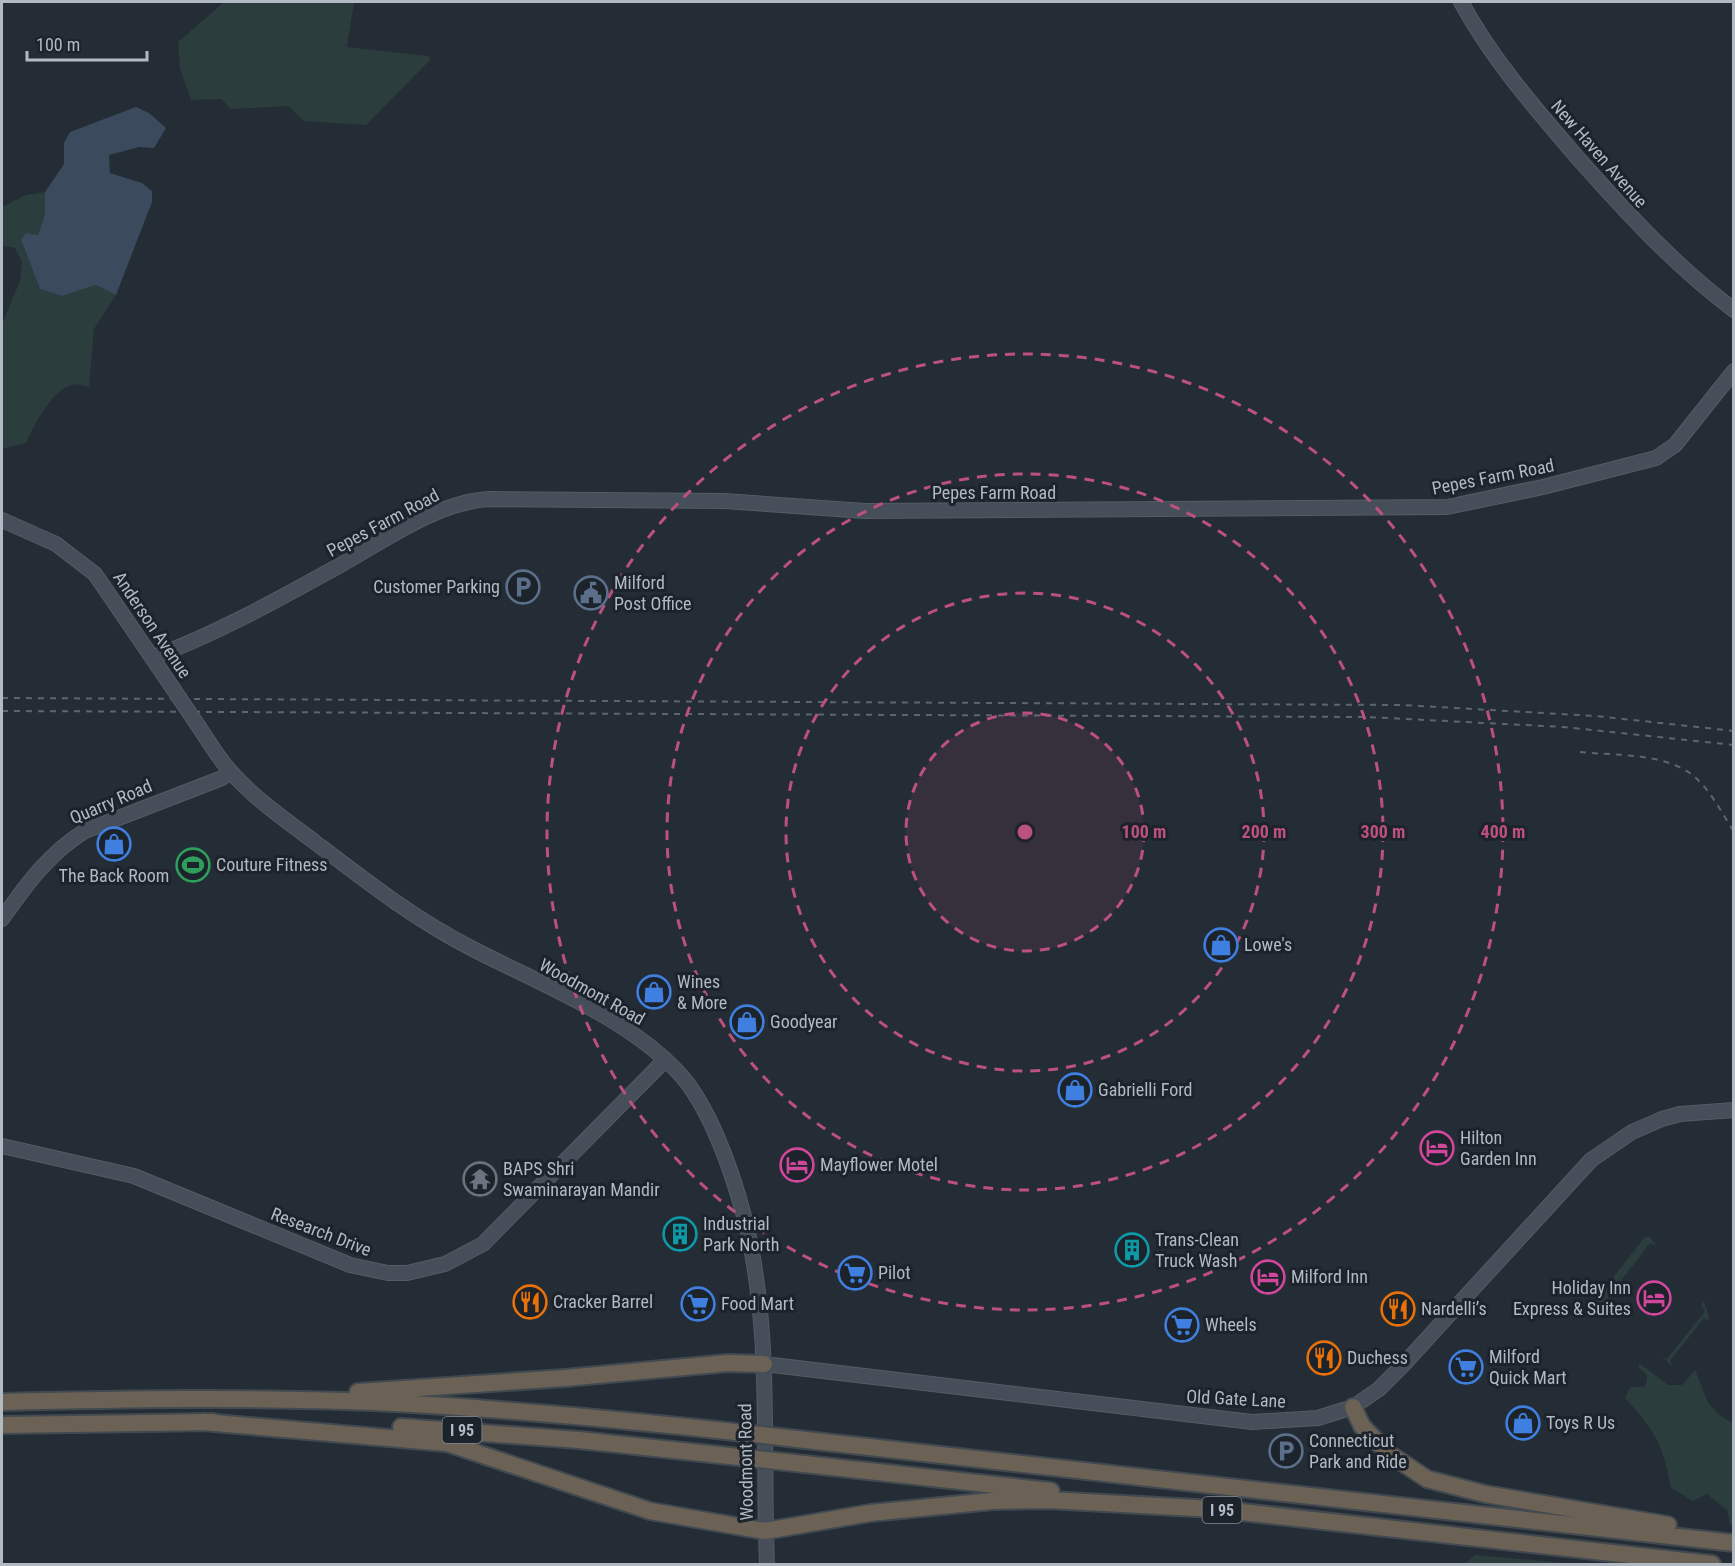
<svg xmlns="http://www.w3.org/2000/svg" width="1735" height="1566" viewBox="0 0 1735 1566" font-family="'Roboto Condensed',sans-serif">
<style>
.green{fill:#2b3d3c}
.water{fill:#3b4b5d}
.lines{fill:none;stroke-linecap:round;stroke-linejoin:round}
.secondary-casing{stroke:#545c64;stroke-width:16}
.highway-casing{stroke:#414951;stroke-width:20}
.secondary{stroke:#454e59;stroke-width:14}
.highway{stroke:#6b6155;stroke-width:16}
.rail{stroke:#5d6570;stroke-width:2;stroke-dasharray:6 6;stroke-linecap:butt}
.secondary-bridge-casing{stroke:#545c64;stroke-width:16;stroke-linecap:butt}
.highway-bridge-casing{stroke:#414951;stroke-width:20;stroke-linecap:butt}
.secondary-bridge{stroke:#454e59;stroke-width:14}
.highway-bridge{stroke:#6b6155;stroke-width:16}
.ring{fill:none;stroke:#bc507f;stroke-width:3;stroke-dasharray:10 8}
.labels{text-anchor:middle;stroke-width:6;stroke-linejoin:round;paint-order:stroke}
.shield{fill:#1c232b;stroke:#848c95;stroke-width:1.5}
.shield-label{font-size:16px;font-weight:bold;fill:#b1b9c3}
.street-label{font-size:18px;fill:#b1b9c3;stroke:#1c232b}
.poi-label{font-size:18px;fill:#b1b9c3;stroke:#1c232b;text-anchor:start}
.centre{fill:#bc507f;stroke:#1c232b;stroke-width:3}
.ring-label{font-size:18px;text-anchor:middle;font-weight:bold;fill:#bc507f;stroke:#1c232b;stroke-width:6;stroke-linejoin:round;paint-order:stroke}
</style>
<rect width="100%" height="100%" fill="#242c35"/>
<path class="green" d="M224 2H354L347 47 428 56 431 59 366 125 304 121 288 106 231 109 221 99 191 100 180 69 178 42Z
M45 192V214L38 235 21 240 40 289 62 296 96 285 116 295 94 329 89 387C84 386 76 383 71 385 52 390 33 427 26 443L2 449V324L20 281 22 262 15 248 2 246V207L26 195Z
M1649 1236 1657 1246 1650 1243 1601 1307 1603 1313 1593 1303 1644 1238Z
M1704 1301 1710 1321 1704 1318 1670 1361 1673 1367 1661 1356 1667 1359 1705 1311 1701 1306Z
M1639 1363 1668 1385H1682L1695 1370 1708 1402 1717 1413 1732 1423 1733 1525H1730L1727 1510 1707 1494 1693 1501 1671 1488C1663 1444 1655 1431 1625 1398L1630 1387H1644L1647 1381V1375L1639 1368Z
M1475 1555 1576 1564H1465Z"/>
<path class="water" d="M136 107 149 113 166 128 154 148 139 147 109 155 110 173 142 183 152 191V202L116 295 96 285 62 296 40 289 21 240 26 233 38 235 45 214V192L64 164V143L70 132Z"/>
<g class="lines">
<defs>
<path id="secondary" d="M1461 2C1492 59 1534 107 1576 156 1625 211 1674 265 1734 310
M2 520 56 544 95 574 170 684
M154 657C216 634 277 600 335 568 381 543 436 502 489 499L724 501 865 511 1447 507 1543 487 1656 458 1675 445 1734 371
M199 727C209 742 219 759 231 772 256 800 287 821 316 843 367 882 416 920 473 949 539 983 626 1017 677 1071 709 1104 732 1171 744 1216 773 1329 762 1449 767 1564
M2 919C26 885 49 853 85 831L222 778 230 771
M2 1146 134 1176 350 1265 388 1273H407L445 1264 483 1244 665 1060
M764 1364 1252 1422 1318 1418 1353 1407 1379 1389 1403 1365 1591 1160 1632 1132 1662 1119 1680 1114 1734 1110"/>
<path id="highway" d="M358 1392 565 1378 728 1363 764 1364
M2 1402C126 1399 249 1397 373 1402 488 1407 602 1418 717 1430
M1353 1407 1362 1426 1388 1453 1427 1479 1485 1494 1668 1525
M203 1422 447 1443 650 1511 765 1531 870 1513 992 1501 1049 1500 1214 1509
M2 1425 213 1422
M401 1427 579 1440 720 1455
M806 1440 1734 1543
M804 1464 1051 1491
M1205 1508 1712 1564"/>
</defs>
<use href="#secondary" class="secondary-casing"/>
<use href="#highway" class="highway-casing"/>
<use href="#secondary" class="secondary"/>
<use href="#highway" class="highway"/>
<path class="rail" d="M2 698 1402 705 1596 716 1734 731
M2 711 1367 717 1564 727 1734 745
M1580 752C1617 756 1667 752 1696 778 1712 793 1722 813 1734 832"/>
<defs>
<path id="secondary-bridge" d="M170 684 199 727"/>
<path id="highway-bridge" d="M717 1430 806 1440
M720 1455 804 1464"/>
</defs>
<use href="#secondary-bridge" class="secondary-bridge-casing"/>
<use href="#highway-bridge" class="highway-bridge-casing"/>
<use href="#secondary-bridge" class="secondary-bridge"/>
<use href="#highway-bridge" class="highway-bridge"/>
</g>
<circle cx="1025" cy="832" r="119" fill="#bc507f" fill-opacity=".12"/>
<g class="ring">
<circle cx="1025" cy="832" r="119"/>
<circle cx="1025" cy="832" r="239"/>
<circle cx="1025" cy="832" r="358"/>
<circle cx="1025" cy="832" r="478"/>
</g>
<defs>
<symbol id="parking-ring" viewBox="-11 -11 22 22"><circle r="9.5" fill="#1c232b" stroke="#5c6f8a" stroke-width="1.5"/><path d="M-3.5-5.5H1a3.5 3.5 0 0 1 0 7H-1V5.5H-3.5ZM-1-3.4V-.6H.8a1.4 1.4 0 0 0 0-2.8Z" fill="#5c6f8a"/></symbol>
<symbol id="civic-ring" viewBox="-11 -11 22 22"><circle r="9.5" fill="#1c232b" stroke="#5c6f8a" stroke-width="1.5"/><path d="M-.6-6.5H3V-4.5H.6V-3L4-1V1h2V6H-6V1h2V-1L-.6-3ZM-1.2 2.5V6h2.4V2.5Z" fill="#5c6f8a"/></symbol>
<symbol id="shop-ring" viewBox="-11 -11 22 22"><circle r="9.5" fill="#1c232b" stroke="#3f7fe0" stroke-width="1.5"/><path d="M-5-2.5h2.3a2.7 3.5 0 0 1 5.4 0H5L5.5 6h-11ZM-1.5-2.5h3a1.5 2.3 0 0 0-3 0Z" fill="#3f7fe0"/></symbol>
<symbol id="stadium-ring" viewBox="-11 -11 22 22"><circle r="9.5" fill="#1c232b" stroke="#2e9e5b" stroke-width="1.5"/><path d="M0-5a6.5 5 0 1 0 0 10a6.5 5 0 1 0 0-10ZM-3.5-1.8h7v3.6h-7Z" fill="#2e9e5b"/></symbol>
<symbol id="hotel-ring" viewBox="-11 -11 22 22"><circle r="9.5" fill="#1c232b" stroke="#d1479c" stroke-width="1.5"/><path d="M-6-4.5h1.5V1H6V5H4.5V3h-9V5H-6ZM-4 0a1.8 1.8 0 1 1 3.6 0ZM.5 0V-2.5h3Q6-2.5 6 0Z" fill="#d1479c"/></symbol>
<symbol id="temple-ring" viewBox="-11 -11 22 22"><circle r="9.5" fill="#1c232b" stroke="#6b7280" stroke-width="1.5"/><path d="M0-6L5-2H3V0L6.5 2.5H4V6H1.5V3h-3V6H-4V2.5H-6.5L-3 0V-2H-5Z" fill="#6b7280"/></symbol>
<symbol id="building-ring" viewBox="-11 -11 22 22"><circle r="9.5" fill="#1c232b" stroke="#0f9aa8" stroke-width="1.5"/><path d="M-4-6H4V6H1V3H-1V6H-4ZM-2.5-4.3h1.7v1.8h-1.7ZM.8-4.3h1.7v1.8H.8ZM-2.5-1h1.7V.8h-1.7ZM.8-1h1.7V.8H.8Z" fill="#0f9aa8"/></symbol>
<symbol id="supermarket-ring" viewBox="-11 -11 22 22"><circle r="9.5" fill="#1c232b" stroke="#3f7fe0" stroke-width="1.5"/><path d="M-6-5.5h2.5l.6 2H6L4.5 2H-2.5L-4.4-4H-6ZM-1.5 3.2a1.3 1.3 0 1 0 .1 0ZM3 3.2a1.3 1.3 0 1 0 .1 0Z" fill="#3f7fe0"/></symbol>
<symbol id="restaurant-ring" viewBox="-11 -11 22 22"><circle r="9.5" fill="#1c232b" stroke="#e8710a" stroke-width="1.5"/><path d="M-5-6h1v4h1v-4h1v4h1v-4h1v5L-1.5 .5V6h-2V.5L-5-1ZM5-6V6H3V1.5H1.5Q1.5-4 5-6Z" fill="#e8710a"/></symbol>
</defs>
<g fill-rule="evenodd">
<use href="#parking-ring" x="504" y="568" width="38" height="38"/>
<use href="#civic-ring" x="572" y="574" width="38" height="38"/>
<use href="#shop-ring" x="95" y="825" width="38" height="38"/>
<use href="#stadium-ring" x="174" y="846" width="38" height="38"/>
<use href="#shop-ring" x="1202" y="926" width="38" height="38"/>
<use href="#shop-ring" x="635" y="973" width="38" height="38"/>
<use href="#shop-ring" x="728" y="1003" width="38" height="38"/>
<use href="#shop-ring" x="1056" y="1071" width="38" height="38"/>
<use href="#hotel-ring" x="1418" y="1129" width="38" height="38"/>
<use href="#hotel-ring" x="778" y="1146" width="38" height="38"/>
<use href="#temple-ring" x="461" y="1160" width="38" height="38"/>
<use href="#building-ring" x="661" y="1215" width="38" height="38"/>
<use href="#building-ring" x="1113" y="1231" width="38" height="38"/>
<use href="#supermarket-ring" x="836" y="1254" width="38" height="38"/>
<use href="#hotel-ring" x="1249" y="1258" width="38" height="38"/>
<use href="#hotel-ring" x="1635" y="1279" width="38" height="38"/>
<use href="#restaurant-ring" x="511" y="1283" width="38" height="38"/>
<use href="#supermarket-ring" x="679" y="1285" width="38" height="38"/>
<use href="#restaurant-ring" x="1379" y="1290" width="38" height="38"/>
<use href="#supermarket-ring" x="1163" y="1306" width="38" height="38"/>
<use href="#restaurant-ring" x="1305" y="1339" width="38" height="38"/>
<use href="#supermarket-ring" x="1447" y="1348" width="38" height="38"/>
<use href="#shop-ring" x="1504" y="1404" width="38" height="38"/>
<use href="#parking-ring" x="1267" y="1432" width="38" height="38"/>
</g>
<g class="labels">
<g class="shield">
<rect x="442.5" y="1417" width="39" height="26" rx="4.5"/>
<rect x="1202.5" y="1497" width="39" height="26" rx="4.5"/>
</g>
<g class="shield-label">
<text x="462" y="1436">I 95</text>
<text x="1222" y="1516">I 95</text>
</g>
<g class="street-label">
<text transform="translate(1599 154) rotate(49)" y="6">New Haven Avenue</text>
<text transform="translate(1493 477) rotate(-11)" y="6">Pepes Farm Road</text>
<text x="994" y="499">Pepes Farm Road</text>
<text transform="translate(383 523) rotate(-28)" y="6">Pepes Farm Road</text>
<text transform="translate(152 625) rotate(56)" y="6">Anderson Avenue</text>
<text transform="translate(111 802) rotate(-23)" y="6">Quarry Road</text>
<text transform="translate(592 992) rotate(29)" y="6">Woodmont Road</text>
<text transform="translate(321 1232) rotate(21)" y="6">Research Drive</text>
<text transform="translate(1236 1399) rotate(3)" y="6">Old Gate Lane</text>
<text transform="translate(746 1462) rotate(-91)" y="6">Woodmont Road</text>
</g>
<g class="poi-label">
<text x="614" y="589">Milford<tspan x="614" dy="21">Post Office</tspan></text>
<text x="500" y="593" text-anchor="end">Customer Parking</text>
<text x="216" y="871">Couture Fitness</text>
<text x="114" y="882" text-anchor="middle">The Back Room</text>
<text x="1244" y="951">Lowe's</text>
<text x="677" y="988">Wines<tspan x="677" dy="21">&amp; More</tspan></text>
<text x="770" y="1028">Goodyear</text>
<text x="1098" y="1096">Gabrielli Ford</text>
<text x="1460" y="1144">Hilton<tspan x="1460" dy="21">Garden Inn</tspan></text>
<text x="820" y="1171">Mayflower Motel</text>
<text x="503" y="1175">BAPS Shri<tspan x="503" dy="21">Swaminarayan Mandir</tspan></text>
<text x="703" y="1230">Industrial<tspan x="703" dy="21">Park North</tspan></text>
<text x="1155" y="1246">Trans-Clean<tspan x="1155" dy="21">Truck Wash</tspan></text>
<text x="878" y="1279">Pilot</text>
<text x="1291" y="1283">Milford Inn</text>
<text x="1631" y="1294" text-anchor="end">Holiday Inn<tspan x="1631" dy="21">Express &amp; Suites</tspan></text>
<text x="553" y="1308">Cracker Barrel</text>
<text x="721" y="1310">Food Mart</text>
<text x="1421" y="1315">Nardelli’s</text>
<text x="1205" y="1331">Wheels</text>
<text x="1489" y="1363">Milford<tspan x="1489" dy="21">Quick Mart</tspan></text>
<text x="1347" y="1364">Duchess</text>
<text x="1546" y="1429">Toys R Us</text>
<text x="1309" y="1447">Connecticut<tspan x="1309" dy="21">Park and Ride</tspan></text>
</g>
</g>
<circle cx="1025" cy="832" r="9" class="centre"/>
<g class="ring-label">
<text x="1144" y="838">100 m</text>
<text x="1264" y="838">200 m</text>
<text x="1383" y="838">300 m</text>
<text x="1503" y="838">400 m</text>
</g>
<rect width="1735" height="1566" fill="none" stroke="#b1b9c3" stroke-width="6"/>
<path d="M27 51v9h120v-9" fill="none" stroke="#b1b9c3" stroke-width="3"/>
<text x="36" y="51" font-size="18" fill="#b1b9c3" stroke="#1c232b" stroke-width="4.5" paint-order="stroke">100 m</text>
</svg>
